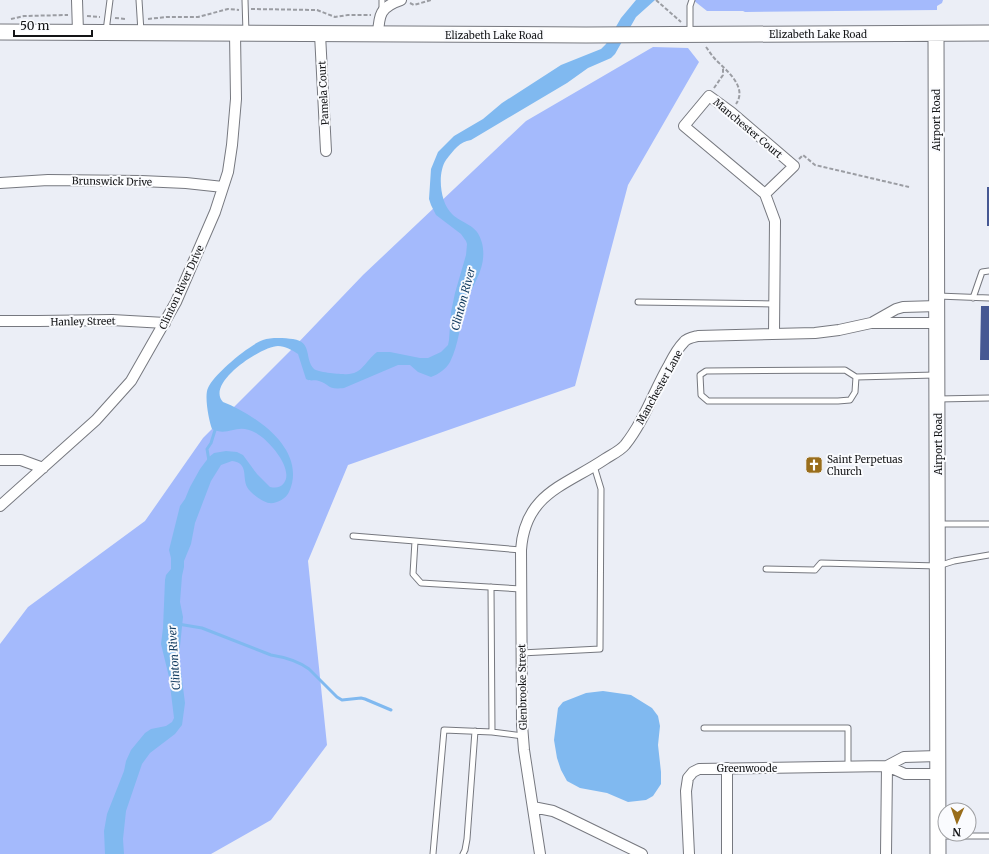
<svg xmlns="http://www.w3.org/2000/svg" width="989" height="854" viewBox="0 0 989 854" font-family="Merriweather,serif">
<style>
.green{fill:#a4bafc}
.water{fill:#80b9f0}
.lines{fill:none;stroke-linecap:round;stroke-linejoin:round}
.stream{stroke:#80b9f0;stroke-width:3}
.building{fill:#465893}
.lane-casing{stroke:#76787f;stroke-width:7}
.street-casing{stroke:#76787f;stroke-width:12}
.secondary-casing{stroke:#76787f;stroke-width:17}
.path{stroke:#9b9da3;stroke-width:2;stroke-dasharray:4 2;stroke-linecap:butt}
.lane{stroke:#fff;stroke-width:5}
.street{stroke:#fff;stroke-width:10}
.secondary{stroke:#fff;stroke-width:15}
.labels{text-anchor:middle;stroke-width:4;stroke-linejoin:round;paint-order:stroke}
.street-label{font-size:10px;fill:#141517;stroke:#fafbfe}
.poi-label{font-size:10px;fill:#141517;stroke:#fafbfe;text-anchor:start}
.water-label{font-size:11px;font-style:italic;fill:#123b5f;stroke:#fafbfe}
</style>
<rect width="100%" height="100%" fill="#ebeef6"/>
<path class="green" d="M693 0H943L942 3 937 6V10L745 12 743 11H707Z
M653 47 688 48 699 62 628 185 575 386 348 465 308 561 327 745 271 820 211 854H0V644L28 607 145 521 203 438 295 346 363 275 526 121Z"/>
<path class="water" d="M636 0H655L636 17 615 54 611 58 588 68 567 83 471 140C459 142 454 150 446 160 437 173 440 203 452 214 463 225 477 223 482 243 488 268 472 284 465 306 460 324 459 344 450 362 446 369 439 374 431 377L418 372 410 365H398L344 388C327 390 331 385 319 381 315 379 311 382 306 379L298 354C292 350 285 346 278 346 262 346 205 383 223 402 256 415 308 450 289 492 286 499 276 504 269 503 263 502 250 493 247 487 242 477 249 463 232 461L221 465 211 481 195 523 191 544 184 561V567L182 576 180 602 183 617 179 656 185 703 182 725 175 734 150 753 142 764 126 811 123 839 124 854H105L104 831 107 814 124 771 126 761 131 750 145 733 151 729 166 726 172 722 174 718 169 677 161 644 163 628 165 580 166 575 171 569V558L169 550 180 506 185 499 190 487 200 469 209 457 214 453 226 451 237 452 243 455 257 474 270 487C276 488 280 488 284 483 294 469 270 442 259 435 237 420 230 438 212 429 209 421 204 396 208 388 214 374 249 345 263 340 271 337 285 338 293 339 313 342 304 359 314 369 317 372 338 374 343 374 362 376 364 362 377 352H390L420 358H428L441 352 448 345 449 340 451 312 455 293 466 255 467 244 466 241 461 234 436 215 431 205 429 199 431 169 438 152 454 136 483 119 502 103 561 65 601 49 606 44 621 18Z
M603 691 631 695 652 708 658 716 660 726 658 745 661 772V784L653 796 646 800 628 802 607 793 580 788 567 781 561 770 557 758 554 740 558 708 563 702 586 693Z"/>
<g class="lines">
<path class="stream" d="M209 461 207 449 211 443 216 427
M178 624 202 628 271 655C284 657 298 661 309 669L337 697 342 700 361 698 365 699 391 710"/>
</g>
<path class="building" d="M987 187H989V226H987Z
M981 306H989V360H980Z"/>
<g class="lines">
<defs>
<path id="lane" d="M139 0 141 32
M245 0 246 33
M382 10V0
M106 31 110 0
M690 34V6L692 0
M938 296 989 298
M973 298 982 272 989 271
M638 302 775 304
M856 377 855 392 850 400 838 401H708L701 395 700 375 706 371 845 370 856 377 935 375
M938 399 989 398
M938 524H989
M353 536 415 541
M521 550 415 541 413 574 421 583 521 589
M766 569 815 570 821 563 938 566 954 561 989 555
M491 587 492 732 523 736
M521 653 600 649 601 489 594 466
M704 728H848V766
M939 836H989
M433 854 444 730 492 732
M463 854 465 850 467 839 475 731"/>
<path id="street" d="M77 0 78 32
M320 34 326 151
M378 34C379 15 380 7 401 0
M0 183 48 180 141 181 186 183 223 187
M765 194 794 166 731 112 709 96 684 126 765 194 775 221 774 333
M0 321H38L112 320 165 323
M873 322 896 309 903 307 938 306
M0 460H21L43 468
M0 506 96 420 131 381 176 302 215 212 228 172 232 145 236 99 235 34
M887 766 904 757 938 756
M533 807 553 811 564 816 642 854
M540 854 524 750 522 725 521 550C525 493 565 486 605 459 611 455 620 451 625 445 644 421 654 391 669 365 673 357 678 348 684 342 687 338 694 337 698 336L815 333 839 330 871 323H938
M689 854 686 791 688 778 693 772 699 769 887 766 905 774H938
M727 854V768
M886 854 887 766"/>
<path id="secondary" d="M0 32 586 35 989 33
M936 34 938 854"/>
</defs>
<use href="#lane" class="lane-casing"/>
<use href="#street" class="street-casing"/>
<use href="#secondary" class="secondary-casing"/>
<path class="path" d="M656 0 681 22
M410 3 414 5 431 0
M251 9 317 10 335 17 348 15H371
M87 16 100 17
M115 18 126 19
M11 19 24 16 68 15
M148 19 166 17H198L228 9 239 10
M706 47C709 51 712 56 716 60 726 70 748 87 736 104
M714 88 723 75V67
M799 159 803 155 815 165 909 187"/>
<use href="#lane" class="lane"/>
<use href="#street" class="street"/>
<use href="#secondary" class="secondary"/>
</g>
<defs>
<symbol id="church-square" viewBox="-11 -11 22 22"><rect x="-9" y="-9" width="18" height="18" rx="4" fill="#996d1b" stroke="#fafbfe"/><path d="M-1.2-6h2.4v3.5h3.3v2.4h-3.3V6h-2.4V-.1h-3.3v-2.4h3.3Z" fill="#fff"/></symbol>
</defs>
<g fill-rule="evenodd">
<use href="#church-square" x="804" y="455" width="20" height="20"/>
</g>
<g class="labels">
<g class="street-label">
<text x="818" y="38">Elizabeth Lake Road</text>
<text x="494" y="39">Elizabeth Lake Road</text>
<text transform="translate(323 93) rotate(-93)" y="4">Pamela Court</text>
<text transform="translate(936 120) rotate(-90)" y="4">Airport Road</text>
<text transform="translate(748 128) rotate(40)" y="4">Manchester Court</text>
<text transform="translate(112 181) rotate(1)" y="4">Brunswick Drive</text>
<text transform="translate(181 287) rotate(-65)" y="4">Clinton River Drive</text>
<text transform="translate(83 321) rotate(-1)" y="4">Hanley Street</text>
<text transform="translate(659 387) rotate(-61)" y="4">Manchester Lane</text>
<text transform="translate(938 444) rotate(-90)" y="4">Airport Road</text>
<text transform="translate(522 687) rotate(-91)" y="4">Glenbrooke Street</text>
<text x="747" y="772">Greenwoode</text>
</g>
<g class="poi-label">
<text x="827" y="463">Saint Perpetuas<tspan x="827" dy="12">Church</tspan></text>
</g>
<g class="water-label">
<text transform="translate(463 299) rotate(-75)" y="4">Clinton River</text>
<text transform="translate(174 658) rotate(-94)" y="4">Clinton River</text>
</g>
</g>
<g transform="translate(957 822) rotate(182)"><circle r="19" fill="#fafbfe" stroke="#9e9fa2"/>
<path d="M0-3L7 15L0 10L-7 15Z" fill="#996d1b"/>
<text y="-6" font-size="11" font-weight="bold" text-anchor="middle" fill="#141517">N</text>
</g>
<path d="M14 30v6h78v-6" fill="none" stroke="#141517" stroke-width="2"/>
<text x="20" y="30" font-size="12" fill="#141517" stroke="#fafbfe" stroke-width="3" paint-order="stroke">50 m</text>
</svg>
